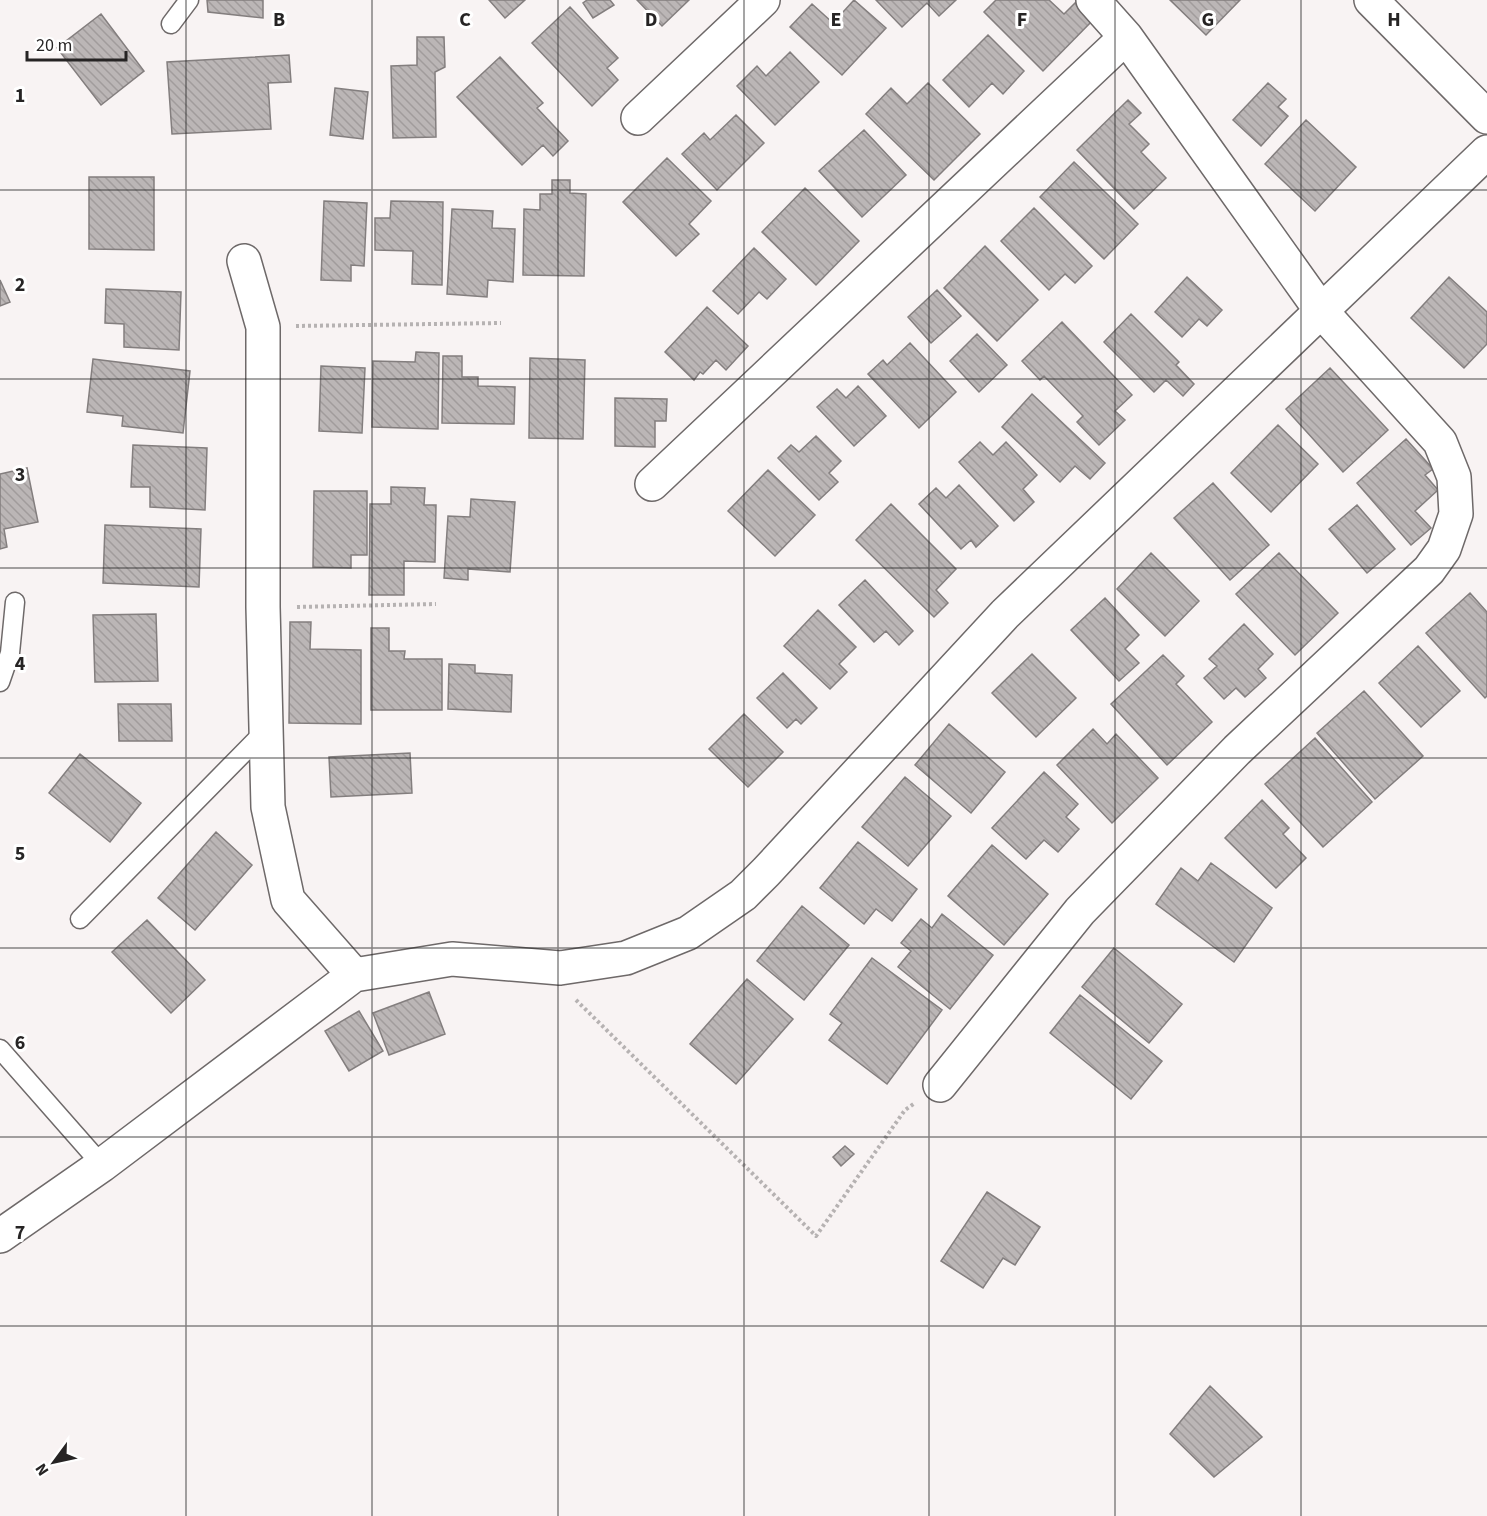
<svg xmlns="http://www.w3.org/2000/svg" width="1487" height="1516" viewBox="0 0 1487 1516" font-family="'Source Sans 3',sans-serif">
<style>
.building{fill:url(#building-back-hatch);stroke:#837e7e;stroke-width:1.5}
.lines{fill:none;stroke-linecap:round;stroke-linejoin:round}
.lane-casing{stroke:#6e6969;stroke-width:21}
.street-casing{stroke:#6e6969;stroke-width:36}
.secondary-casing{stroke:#6e6969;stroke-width:36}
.path{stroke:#b6b2b2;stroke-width:4;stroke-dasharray:3 3;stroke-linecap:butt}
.lane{stroke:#fff;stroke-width:18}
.street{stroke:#fff;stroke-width:33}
.secondary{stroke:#fff;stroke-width:33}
.grid{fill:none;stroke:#262424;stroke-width:1.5;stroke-opacity:0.55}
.grid-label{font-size:20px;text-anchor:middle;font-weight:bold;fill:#262424;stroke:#fff;stroke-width:6;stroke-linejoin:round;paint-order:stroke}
</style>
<defs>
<pattern id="building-back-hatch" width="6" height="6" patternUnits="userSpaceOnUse" patternTransform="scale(1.5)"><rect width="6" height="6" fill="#bbb6b6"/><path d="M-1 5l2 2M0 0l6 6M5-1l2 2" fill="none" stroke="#a19c9c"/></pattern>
</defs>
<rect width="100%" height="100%" fill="#f8f3f3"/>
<path class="building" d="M207 0H263V18L208 12Z
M489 0H525L505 18Z
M587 0H610L614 5 593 18 583 3Z
M637 0H689L662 26Z
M854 0 886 28 842 75 790 27 812 4 833 23Z
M876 0H956L939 16 927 3 902 27Z
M996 0H1049L1064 14 1076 2 1094 19 1043 71 984 12Z
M1170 0H1240L1206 35Z
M570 7 618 58 607 68 618 80 592 106 532 43Z
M101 14 144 71 101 105 57 48Z
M988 35 1024 71 1003 94 992 83 969 107 943 80Z
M417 37H444L445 67 435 72 436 137 393 138 391 66 417 65Z
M790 52 819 82 775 125 737 86 757 66 766 76Z
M289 55 291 82 268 83 271 129 172 134 167 62Z
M500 57 543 103 537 108 568 141 553 156 543 145 522 165 457 97Z
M928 83 980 134 934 180 866 114 891 88 907 104Z
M1268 83 1286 99 1278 107 1288 116 1261 146 1233 120Z
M335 88 368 92 363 139 330 135Z
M1128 100 1141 113 1129 124 1149 144 1141 152 1166 178 1134 209 1077 150Z
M736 115 764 143 717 190 682 154 704 133 710 140Z
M1306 120 1356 167 1315 211 1265 164Z
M864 130 906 175 862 217 819 171Z
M667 158 711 201 689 224 699 234 676 256 623 202Z
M1074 162 1138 224 1104 259 1040 197Z
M89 177H154V250L89 249Z
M552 180H570V193L586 194 584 276 523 275 524 209 540 210V194H552Z
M805 188 859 241 816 285 762 232Z
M324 201 367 203 364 266 351 265V281L321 280Z
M391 201 443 202 442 285 412 284 413 251 375 250V218H390Z
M1034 208 1092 266 1075 283 1065 274 1049 290 1001 241Z
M452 209 493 211 492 228 515 229 513 282 488 280 487 297 447 294Z
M985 246 1038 300 997 341 944 288Z
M754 248 786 279 767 299 759 292 738 314 713 291Z
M1187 277 1222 310 1207 326 1199 319 1182 337 1155 312Z
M1449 277 1487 312V344L1464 368 1411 318Z
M0 280 10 302 0 306Z
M106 289 181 292 179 350 124 347V324L105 323Z
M937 290 961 316 931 343 908 317Z
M707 307 748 346 726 370 716 360 703 374 700 372 694 380 665 352Z
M1131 314 1179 362 1176 365 1194 384 1183 396 1166 380 1154 392 1104 342Z
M1062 322 1132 395 1115 411 1125 420 1099 445 1077 422 1083 416 1044 376 1040 380 1022 361Z
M977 334 1007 365 979 392 950 361Z
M910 343 956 392 919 428 868 374 883 360 887 365Z
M416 352 439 353 438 429 372 427 373 361 415 362Z
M443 356H462V377H478V386L515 387 514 424 442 423Z
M530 358 585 360 583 439 529 438Z
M93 359 190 371 183 433 122 426 123 416 87 412Z
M321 366 365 368 362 433 319 431Z
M1330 368 1388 430 1343 472 1286 409Z
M858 386 886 416 854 446 817 407 837 389 846 398Z
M1032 394 1105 463 1090 479 1075 466 1060 482 1002 427Z
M615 398 667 399 666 421H655V447L615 446Z
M1278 425 1318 464 1271 512 1231 473Z
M816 436 841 461 829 473 838 482 819 500 778 458 791 445 799 452Z
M1406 439 1433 469 1425 475 1438 490 1415 511 1431 528 1411 545 1357 483Z
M980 442 993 455 1006 442 1037 475 1023 489 1034 502 1014 521 959 462Z
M133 445 207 448 205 510 150 507V487H131Z
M27 468 38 522 4 529 7 547 0 549V474Z
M768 470 815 515 775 556 728 511Z
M1213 483 1269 545 1230 580 1174 518Z
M959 485 998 526 976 547 971 540 961 549 919 504 936 488 946 498Z
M391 487 425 488 424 505H436L435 562 404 561V595H369L370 504H391Z
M314 491H367V555H351V568L313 567Z
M471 499 515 502 510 572 468 569V580L444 578 448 516 470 517Z
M891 504 956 569 936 590 948 603 934 617 856 540Z
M1357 505 1395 549 1367 573 1329 529Z
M105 525 201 529 199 587 103 583Z
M1151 553 1199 601 1165 636 1117 589Z
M1279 553 1338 613 1295 655 1236 594Z
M865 580 913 631 899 645 886 631 874 642 839 605Z
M1470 593 1487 612V696L1485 698 1426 633Z
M1105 598 1139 635 1125 649 1139 663 1119 681 1071 630Z
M818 610 856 647 839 664 847 672 830 689 784 646Z
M156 614 158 681 95 682 93 615Z
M290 622H311L310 649 361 650V724L289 723Z
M1244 624 1273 654 1258 669 1266 678 1245 697 1236 688 1224 699 1204 678 1217 666 1209 659Z
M371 628H389V651H405L404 659H442V710H371Z
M1418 646 1460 691 1421 727 1379 683Z
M1032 654 1076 698 1036 737 992 693Z
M1163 655 1184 676 1176 684 1212 722 1167 765 1111 704Z
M449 664 475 665V673L512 675 511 712 448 709Z
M783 673 817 708 801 724 796 719 787 728 757 698Z
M1364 691 1423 756 1375 799 1317 733Z
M118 704H171L172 741H119Z
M744 714 783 752 748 787 709 749Z
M949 724 1005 772 971 813 915 765Z
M1093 729 1107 744 1116 734 1158 778 1112 823 1057 765Z
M1315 738 1372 802 1323 847 1265 784Z
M410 753 412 793 331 797 329 757Z
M80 754 141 803 110 842 49 793Z
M1044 772 1078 804 1066 817 1079 829 1058 852 1044 840 1026 859 992 828Z
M905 777 951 816 908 866 862 827Z
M1262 800 1289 828 1283 834 1306 858 1276 888 1225 838Z
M216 832 252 865 195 930 158 898Z
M858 842 917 889 892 921 876 909 864 924 820 888Z
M992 845 1048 894 1004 945 948 896Z
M1211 863 1272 908 1234 962 1156 904 1181 868 1198 881Z
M802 906 849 945 804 1000 757 961Z
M942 914 993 955 950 1009 898 967 911 951 901 943 921 919 932 928Z
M147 920 205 980 171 1013 112 952Z
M1114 948 1182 1004 1149 1043 1082 987Z
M872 958 942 1010 887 1084 829 1040 842 1023 830 1014Z
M747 979 793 1019 736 1084 690 1044Z
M429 992 445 1034 389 1055 373 1013Z
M1080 995 1162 1061 1131 1099 1050 1033Z
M359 1011 383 1051 349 1071 325 1031Z
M845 1146 854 1154 841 1166 833 1157Z
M987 1192 1040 1227 1015 1265 1003 1258 983 1288 941 1261Z
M1210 1386 1262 1437 1214 1477 1170 1434Z"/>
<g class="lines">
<defs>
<path id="lane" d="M171 24 189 0
M0 682 10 653 15 602
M80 919 266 730
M0 1049 102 1165"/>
<path id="street" d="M638 118 763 0
M244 261 263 327V607L268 807 288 900 354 975
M652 484 1126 37
M940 1085 1080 911 1237 750 1429 570 1444 549 1456 514 1454 477 1440 442 1322 312 1126 37 1093 0
M0 1236 102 1165 354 975 452 959 560 968 626 958 688 933 743 895 766 872 1005 614 1487 152"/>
<path id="secondary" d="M1371 0 1487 117"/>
</defs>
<use href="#lane" class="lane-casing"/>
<use href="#street" class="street-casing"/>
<use href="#secondary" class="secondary-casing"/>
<path class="path" d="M296 326 501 323
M297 607 436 604
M576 1000 816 1236 905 1110 915 1103"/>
<use href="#lane" class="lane"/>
<use href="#street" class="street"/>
<use href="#secondary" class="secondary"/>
</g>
<path class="grid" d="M186 0V1516M372 0V1516M558 0V1516M744 0V1516M929 0V1516M1115 0V1516M1301 0V1516M0 190H1487M0 379H1487M0 568H1487M0 758H1487M0 948H1487M0 1137H1487M0 1326H1487"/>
<g class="grid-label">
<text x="279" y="26">B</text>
<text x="465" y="26">C</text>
<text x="651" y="26">D</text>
<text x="836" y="26">E</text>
<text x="1022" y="26">F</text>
<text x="1208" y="26">G</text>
<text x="1394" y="26">H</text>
<text x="20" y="102">1</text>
<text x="20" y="291">2</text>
<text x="20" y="481">3</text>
<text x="20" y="670">4</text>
<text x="20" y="860">5</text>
<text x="20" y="1049">6</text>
<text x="20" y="1239">7</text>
</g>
<g transform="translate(54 1462) rotate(237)" stroke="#ffffff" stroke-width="4.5" paint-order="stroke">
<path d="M0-4.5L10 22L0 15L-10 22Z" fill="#262424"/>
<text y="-9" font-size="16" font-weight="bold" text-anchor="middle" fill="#262424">N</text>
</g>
<path d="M27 51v9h99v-9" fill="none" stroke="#262424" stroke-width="3"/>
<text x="36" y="51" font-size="18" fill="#262424" stroke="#ffffff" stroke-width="4.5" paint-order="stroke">20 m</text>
</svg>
